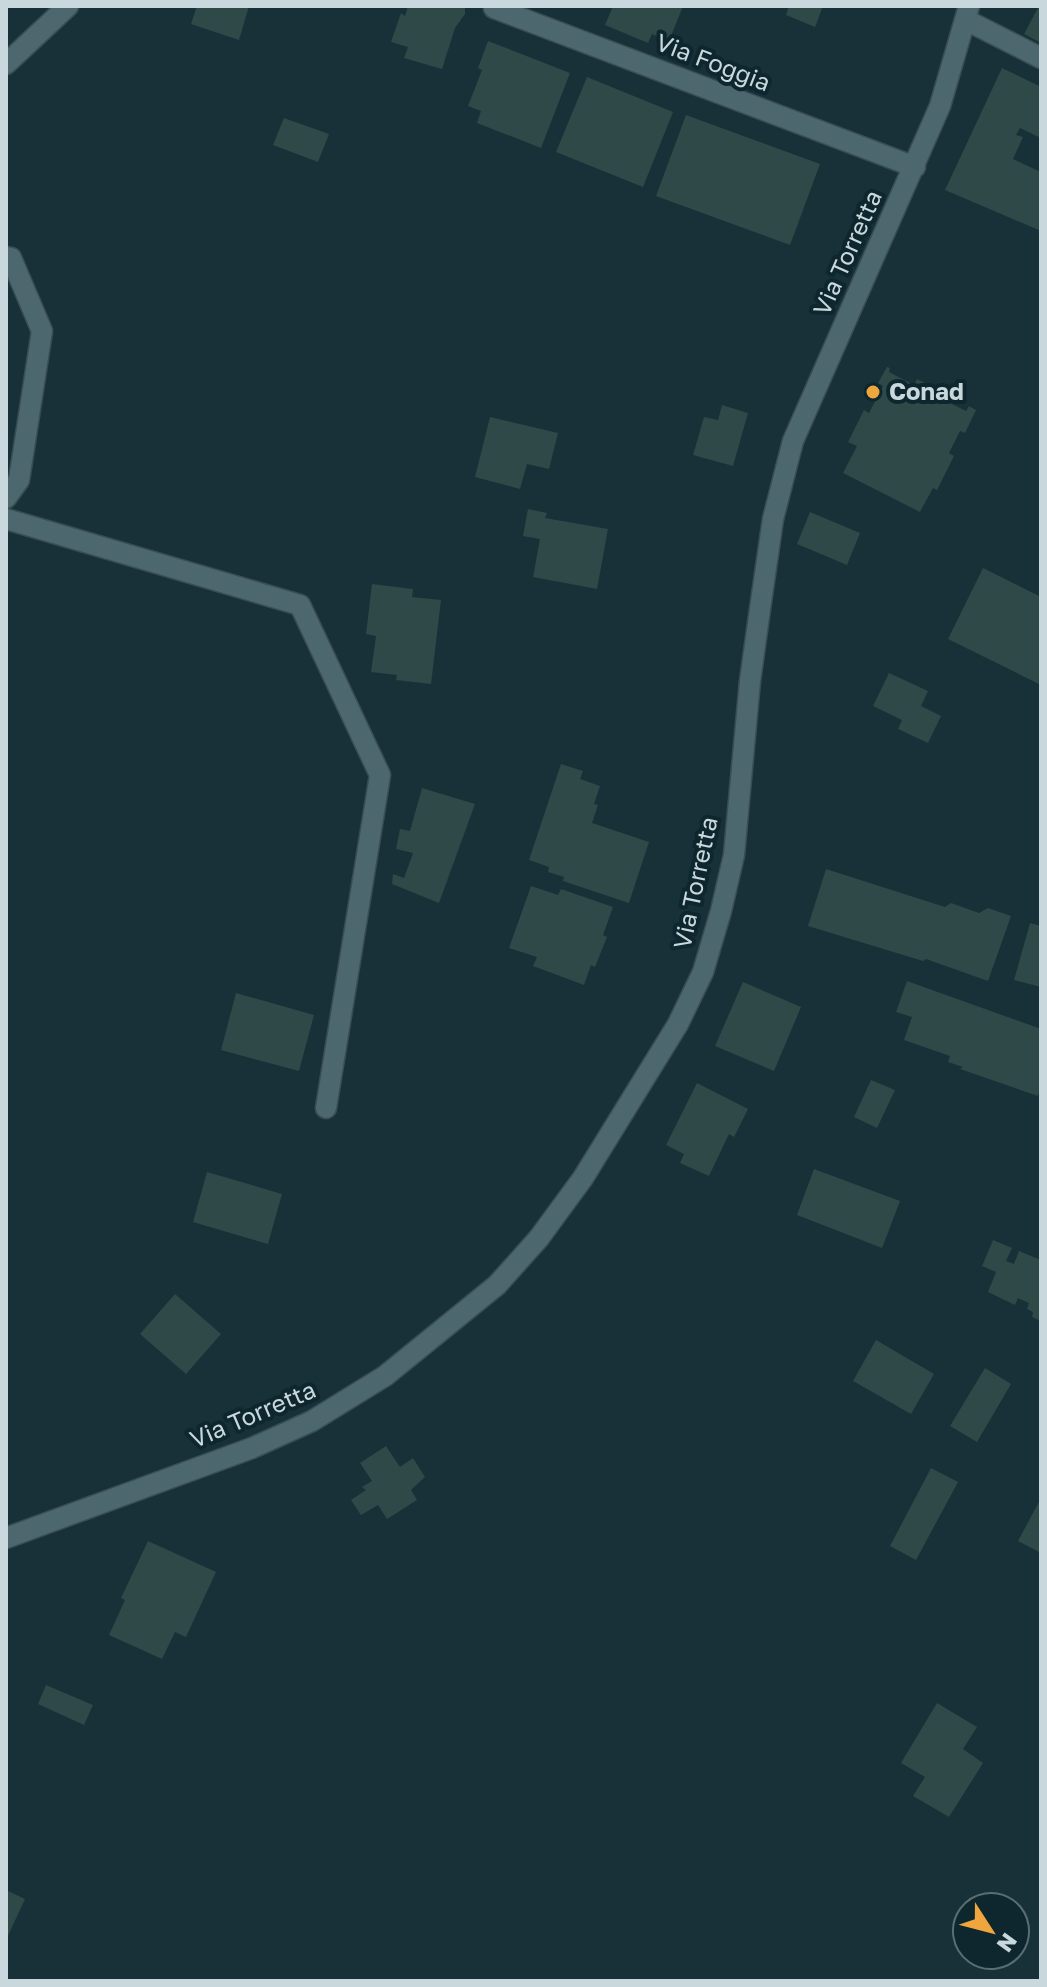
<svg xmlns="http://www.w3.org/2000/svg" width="1047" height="1987" viewBox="0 0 1047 1987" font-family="'Golos Text',sans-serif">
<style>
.building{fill:#2e4947}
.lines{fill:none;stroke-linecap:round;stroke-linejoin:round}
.street-casing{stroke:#394e54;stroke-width:23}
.secondary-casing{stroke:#394e54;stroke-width:23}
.street{stroke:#4d676f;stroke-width:20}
.secondary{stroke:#4d676f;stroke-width:20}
.poi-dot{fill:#efa73d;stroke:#0e272e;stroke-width:3}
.labels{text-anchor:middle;stroke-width:8;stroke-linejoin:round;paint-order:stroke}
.street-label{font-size:24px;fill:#c9d8dc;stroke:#0e272e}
.poi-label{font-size:24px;font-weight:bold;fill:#c9d8dc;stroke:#0e272e;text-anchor:start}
</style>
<rect width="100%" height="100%" fill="#183138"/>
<path class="building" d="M197 6H249L239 40 191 24Z
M408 6H465V14L455 28 442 69 404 58 408 47 391 42 401 13 405 16Z
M613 6H683L669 41 652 34 648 43 605 25Z
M789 6H823L815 27 786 15Z
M1039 6H1041V43L1024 34Z
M488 41 570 73 541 148 477 123 481 111 468 106 482 70 478 68Z
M1002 68 1041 87V138L1020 128 1016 135 1023 137 1013 159 1041 172V231L945 190Z
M587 77 673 112 643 187 556 152Z
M686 115 820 164 790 245 656 196Z
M284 118 329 134 318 162 273 145Z
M887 367 890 368 889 372 914 385 917 379 945 393 942 399 966 411 969 406 976 410 965 433 960 431 949 453 954 456 937 490 933 488 920 512 843 473 857 446 848 442 864 410 869 413 883 386 878 383Z
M722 405 748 413 733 466 693 455 704 417 718 420Z
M490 417 558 433 549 469 527 464 520 489 475 477Z
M528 509 547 513 545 518 608 529 597 589 533 577 540 539 523 536Z
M810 512 860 533 847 565 797 544Z
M983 568 1041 597V685L948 639Z
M372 584 413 589 412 597 441 600 431 684 396 680 397 675 371 672 376 636 366 634Z
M889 673 928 691 921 706 941 716 928 743 898 729 902 720 873 706Z
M561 764 583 771 580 779 600 786 594 804 598 805 592 823 649 842 629 903 563 881 564 877 548 872 549 867 529 860Z
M422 788 475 804 439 903 392 884 393 874 404 878 413 853 396 849 400 829 410 831Z
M826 869 945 907 951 903 979 913 988 908 1011 916 988 981 926 959 923 961 808 926Z
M531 886 558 895 561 889 613 907 603 935 607 937 595 967 591 965 584 985 533 966 537 957 509 948Z
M1030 923 1041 926V987L1014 980Z
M907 981 1041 1029V1084L1038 1096 960 1069 963 1067 948 1062 950 1056 904 1040 912 1017 896 1012Z
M743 982 801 1007 774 1071 715 1046Z
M236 993 314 1015 299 1071 221 1050Z
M871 1080 895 1090 877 1128 854 1117Z
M697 1083 748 1109 734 1137 729 1134 709 1176 680 1163 684 1154 666 1145Z
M814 1169 900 1201 882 1248 797 1215Z
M207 1172 282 1194 268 1244 193 1222Z
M993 1240 1012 1248 1006 1261 1014 1264 1019 1251 1041 1260V1321L1032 1317 1033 1312 1027 1309 1029 1303 1018 1298 1015 1305 988 1292 996 1272 982 1266Z
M175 1294 221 1334 186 1374 140 1334Z
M876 1340 934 1374 911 1414 853 1381Z
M985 1368 1011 1384 977 1442 950 1426Z
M386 1446 400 1467 413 1458 425 1477 411 1490 417 1500 387 1519 378 1505 361 1515 351 1500 366 1490 362 1487 372 1481 360 1463Z
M931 1468 958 1482 916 1560 890 1546Z
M1041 1498V1553L1018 1541Z
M148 1541 216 1572 186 1637 175 1632 162 1659 109 1635 125 1600 121 1598Z
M46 1685 93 1705 84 1725 38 1704Z
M937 1703 977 1727 963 1749 983 1763 949 1817 913 1796 925 1777 901 1763Z
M6 1890 25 1899 6 1940Z"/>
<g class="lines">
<defs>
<path id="street" d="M494 8 915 167
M966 20 1041 58
M6 64 68 6
M6 257 11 258 42 331 19 480 6 498
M6 519 300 605 380 775 326 1108"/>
<path id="secondary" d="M6 1538 252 1448 312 1421 385 1376 497 1285 539 1238 583 1178 678 1024 703 972 721 911 734 855 750 681 760 609 773 519 793 441 940 106 969 6"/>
</defs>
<use href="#street" class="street-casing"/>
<use href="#secondary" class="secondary-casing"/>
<use href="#street" class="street"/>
<use href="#secondary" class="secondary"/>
</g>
<circle class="poi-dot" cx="873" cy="392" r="8"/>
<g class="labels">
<g class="street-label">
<text transform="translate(713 63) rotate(21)" y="8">Via Foggia</text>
<text transform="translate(848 253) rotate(-66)" y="8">Via Torretta</text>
<text transform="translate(696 883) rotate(-78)" y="8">Via Torretta</text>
<text transform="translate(253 1415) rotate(-23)" y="8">Via Torretta</text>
</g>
<g class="poi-label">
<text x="889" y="400">Conad</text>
</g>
</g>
<rect width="1047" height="1987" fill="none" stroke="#c9d8dc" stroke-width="16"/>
<g transform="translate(991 1931) rotate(126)"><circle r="38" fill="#0e272e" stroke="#596e74" stroke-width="2"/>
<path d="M0-6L14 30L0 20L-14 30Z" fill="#efa73d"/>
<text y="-12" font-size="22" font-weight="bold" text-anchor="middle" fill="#c9d8dc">N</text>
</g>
</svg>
